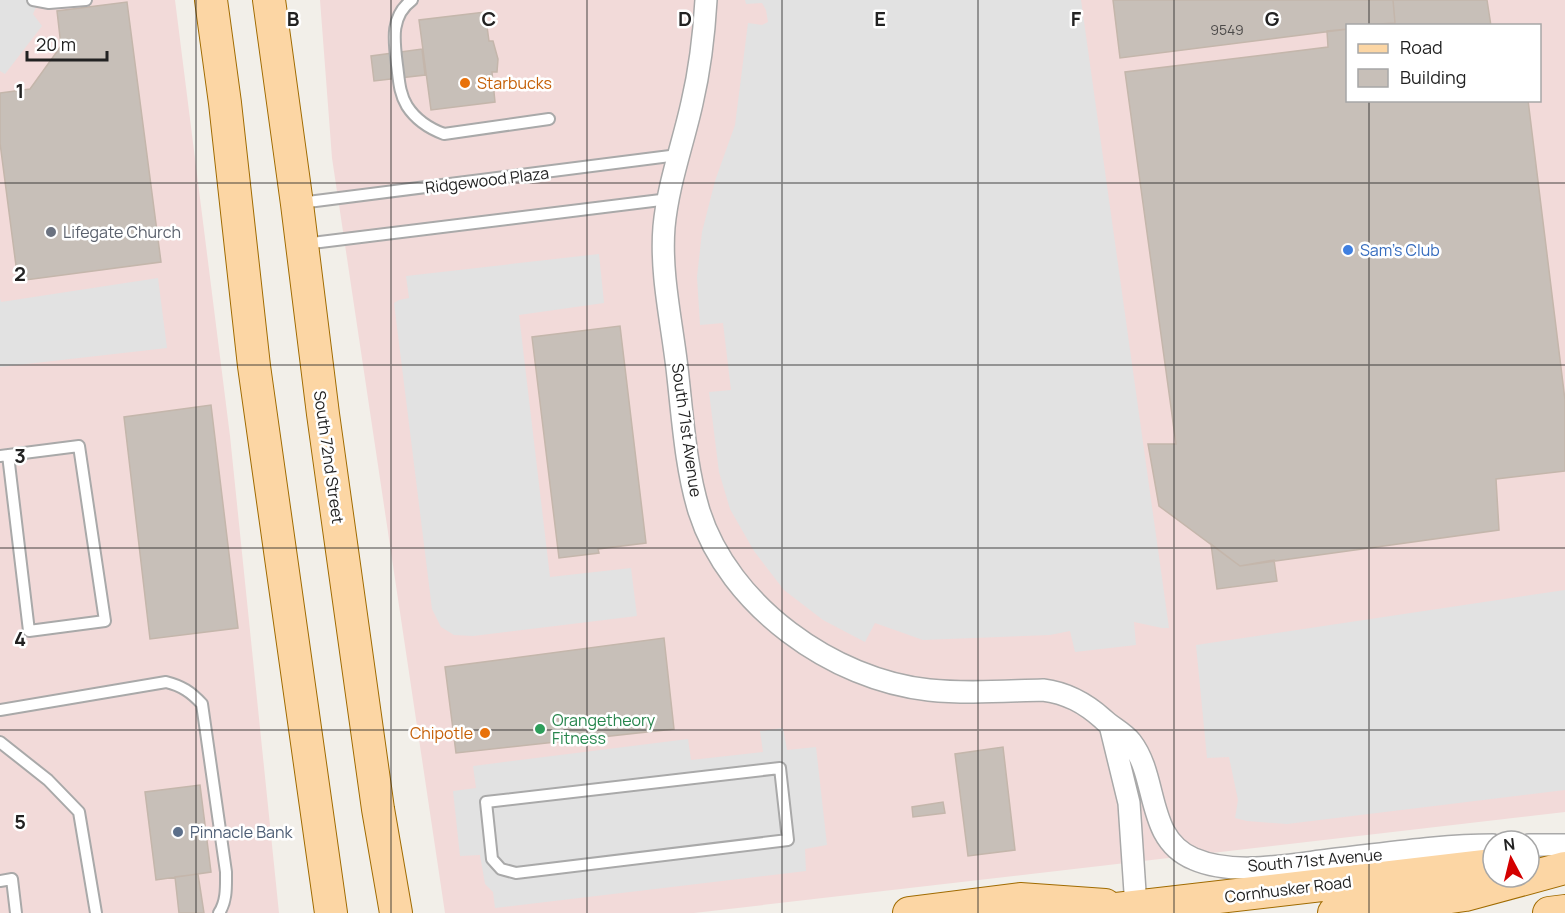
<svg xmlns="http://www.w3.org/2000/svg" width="1565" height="913" viewBox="0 0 1565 913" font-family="Manrope,sans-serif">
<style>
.commercial{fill:#f2dad9;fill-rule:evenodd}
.parking{fill:#e2e2e2}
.building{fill:#c7bfb8;stroke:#c4b6ab;stroke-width:1.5}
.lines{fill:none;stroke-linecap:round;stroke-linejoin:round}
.service-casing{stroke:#a9a9a9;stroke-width:14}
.minor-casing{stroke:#a9a9a9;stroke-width:24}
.primary-casing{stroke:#a06b00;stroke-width:34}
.service{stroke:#fff;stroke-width:10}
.minor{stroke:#fff;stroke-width:21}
.primary{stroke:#fcd6a4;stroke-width:32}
.grid{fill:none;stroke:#222;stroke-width:1.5;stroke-opacity:0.55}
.food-dot{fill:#e8710a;stroke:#fff;stroke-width:2}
.worship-dot{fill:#6b7280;stroke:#fff;stroke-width:2}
.shop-dot{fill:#3f7fe0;stroke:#fff;stroke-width:2}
.leisure-dot{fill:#2e9e5b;stroke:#fff;stroke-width:2}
.service-dot{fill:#5c6f8a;stroke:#fff;stroke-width:2}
.labels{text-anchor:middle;stroke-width:5;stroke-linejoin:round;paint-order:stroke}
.number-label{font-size:14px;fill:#4b4948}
.food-label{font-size:16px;fill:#c56008;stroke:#fff;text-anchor:start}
.street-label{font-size:16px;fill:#222;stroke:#fff}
.worship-label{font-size:16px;fill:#5b616d;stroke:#fff;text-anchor:start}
.shop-label{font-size:16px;fill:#366cbe;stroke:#fff;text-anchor:start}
.leisure-label{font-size:16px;fill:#27864d;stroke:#fff;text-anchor:start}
.service-label{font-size:16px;fill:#4e5e75;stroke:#fff;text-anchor:start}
.grid-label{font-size:20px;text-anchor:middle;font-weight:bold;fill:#222;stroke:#fff;stroke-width:5;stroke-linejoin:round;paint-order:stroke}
</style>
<rect width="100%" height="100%" fill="#f2efe9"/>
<path class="commercial" d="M0 0H175L230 436 279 913H0Z
M320 0H1565V812L694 913H445L332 158ZM1348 26H1540V100H1348Z"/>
<path class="parking" d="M0 0H39L33 14 42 26 5 74 0 71Z
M745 0H1081L1169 628H1162L1134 622 1136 645 1075 652 1070 631 1050 635 923 640 875 623 865 642 823 620 784 590 754 551 730 509 719 472 709 392 731 390 723 323 700 325 697 277 702 232 715 181 735 125 748 23 762 25 768 22 766 10 762 3 746 4Z
M599 254 604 303 519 315 550 577 631 568 637 616 473 636 454 635 441 627 432 609 394 303 399 300 409 298 406 276Z
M158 278 167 348 0 367V298L1 302Z
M1565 590V790L1287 824 1247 821 1235 818 1238 800 1229 757 1207 758 1196 645Z
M783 728 787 750 816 747 827 845 805 849 806 871 495 908 493 892 485 884 480 855 460 856 453 791 476 788 473 766 688 739 691 760 763 752 760 731Z"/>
<path class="building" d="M1113 0H1393L1395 23 1348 26V29L1120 58Z
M1393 0H1487L1491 26H1376L1395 23Z
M127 2 161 262 18 281 0 143V93L30 89 61 46 57 11Z
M485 12 489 41H493L498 59 497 72H492L495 102 431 110 419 20Z
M1348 29V100H1528L1565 400V471L1496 479 1499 530 1240 566 1159 506 1148 444H1176L1125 72 1328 47 1327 31Z
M422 49 425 75 374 81 371 56Z
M620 326 646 543 598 549 599 553 559 558 532 337Z
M211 405 238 628 150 639 124 417Z
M1211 544 1240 566 1274 560 1277 581 1217 589Z
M664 638 674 729 456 753 445 667Z
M1003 747 1015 850 968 856 955 754Z
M200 785 211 872 156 880 145 792Z
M943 802 945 813 913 817 912 807Z
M198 874 204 913H179L175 877Z"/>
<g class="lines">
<defs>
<path id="service" d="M33 0 49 3 86 0
M412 0C390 16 394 41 397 65 399 79 399 93 407 106 416 120 428 128 444 134L549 119
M300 203 678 155
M304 244 669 199
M0 456 79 446 105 621 29 631 8 455
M0 710 166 682C182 686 191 692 202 704L226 872C226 886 227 901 219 913
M0 742 48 780 79 812 96 913
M780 768 788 840 516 873 501 869 492 859 486 802Z
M0 881 12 879 16 913"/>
<path id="minor" d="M706 0C704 35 700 69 692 103 683 144 668 184 664 227 660 276 673 327 678 377 683 422 686 468 699 511 729 606 833 680 929 690 967 694 1005 691 1043 690 1067 693 1085 703 1103 719 1111 727 1124 733 1131 742 1159 778 1145 839 1194 859 1233 876 1288 865 1329 860 1384 854 1438 845 1493 845
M1110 725 1129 803 1136 907
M1529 845H1565"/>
<path id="primary" d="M211 0 225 103 254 366 331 913
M269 0 297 204 323 414 378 809 396 913
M909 913 1020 899 1105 905
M1082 913 1493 865
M1334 913 1465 895 1565 868
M1549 913 1565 911"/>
</defs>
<use href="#service" class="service-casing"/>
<use href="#minor" class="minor-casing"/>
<use href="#primary" class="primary-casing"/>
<use href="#service" class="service"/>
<use href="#minor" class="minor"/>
<use href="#primary" class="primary"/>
</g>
<path class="grid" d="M196 0V913M391 0V913M587 0V913M782 0V913M978 0V913M1174 0V913M1369 0V26M1369 100V913M0 183H1565M0 365H1565M0 548H1565M0 730H1565"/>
<g class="food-dot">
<circle cx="465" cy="83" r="6"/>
<circle cx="485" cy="733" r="6"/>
</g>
<circle class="worship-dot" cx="51" cy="232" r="6"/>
<circle class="shop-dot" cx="1348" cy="250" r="6"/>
<circle class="leisure-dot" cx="540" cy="729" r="6"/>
<circle class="service-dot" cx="178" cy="832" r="6"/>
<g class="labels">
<g class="number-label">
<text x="1227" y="35">9549</text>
</g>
<g class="food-label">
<text x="477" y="89">Starbucks</text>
<text x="473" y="739" text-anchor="end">Chipotle</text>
</g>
<g class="street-label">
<text transform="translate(487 180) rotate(-7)" y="6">Ridgewood Plaza</text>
<text transform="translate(687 430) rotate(82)" y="6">South 71st Avenue</text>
<text transform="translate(329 457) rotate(82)" y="6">South 72nd Street</text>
<text transform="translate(1315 860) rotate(-5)" y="6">South 71st Avenue</text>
<text transform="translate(1288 889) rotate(-7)" y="6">Cornhusker Road</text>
</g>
<g class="worship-label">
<text x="63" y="238">Lifegate Church</text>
</g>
<g class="shop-label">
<text x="1360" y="256">Sam's Club</text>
</g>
<g class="leisure-label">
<text x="552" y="726">Orangetheory<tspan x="552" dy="18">Fitness</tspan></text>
</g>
<g class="service-label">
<text x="190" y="838">Pinnacle Bank</text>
</g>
</g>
<g class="grid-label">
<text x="293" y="26">B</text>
<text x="489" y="26">C</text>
<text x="685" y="26">D</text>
<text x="880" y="26">E</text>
<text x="1076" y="26">F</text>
<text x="1272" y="26">G</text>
<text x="20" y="98">1</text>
<text x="20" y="281">2</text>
<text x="20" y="463">3</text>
<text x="20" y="646">4</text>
<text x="20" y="829">5</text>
</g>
<rect x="1346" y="24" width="195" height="78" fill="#ffffff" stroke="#a7a7a7" stroke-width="1.5"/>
<rect x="1358" y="44" width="30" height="9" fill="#fcd6a4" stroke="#a7a7a7" stroke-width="1.5"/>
<text x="1400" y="54" font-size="18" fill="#222222">Road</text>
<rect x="1358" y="69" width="30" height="18" fill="#c7bfb8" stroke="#a7a7a7" stroke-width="1.5"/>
<text x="1400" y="84" font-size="18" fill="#222222">Building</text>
<g transform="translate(1511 859) rotate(353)"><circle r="28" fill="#ffffff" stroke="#a7a7a7" stroke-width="1.5"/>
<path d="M0-4.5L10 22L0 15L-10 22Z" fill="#d40000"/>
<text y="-9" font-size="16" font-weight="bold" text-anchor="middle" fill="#222222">N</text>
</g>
<path d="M27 51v9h80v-9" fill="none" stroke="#222222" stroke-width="3"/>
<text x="36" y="51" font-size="18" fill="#222222" stroke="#ffffff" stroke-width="4.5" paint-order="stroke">20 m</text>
</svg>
